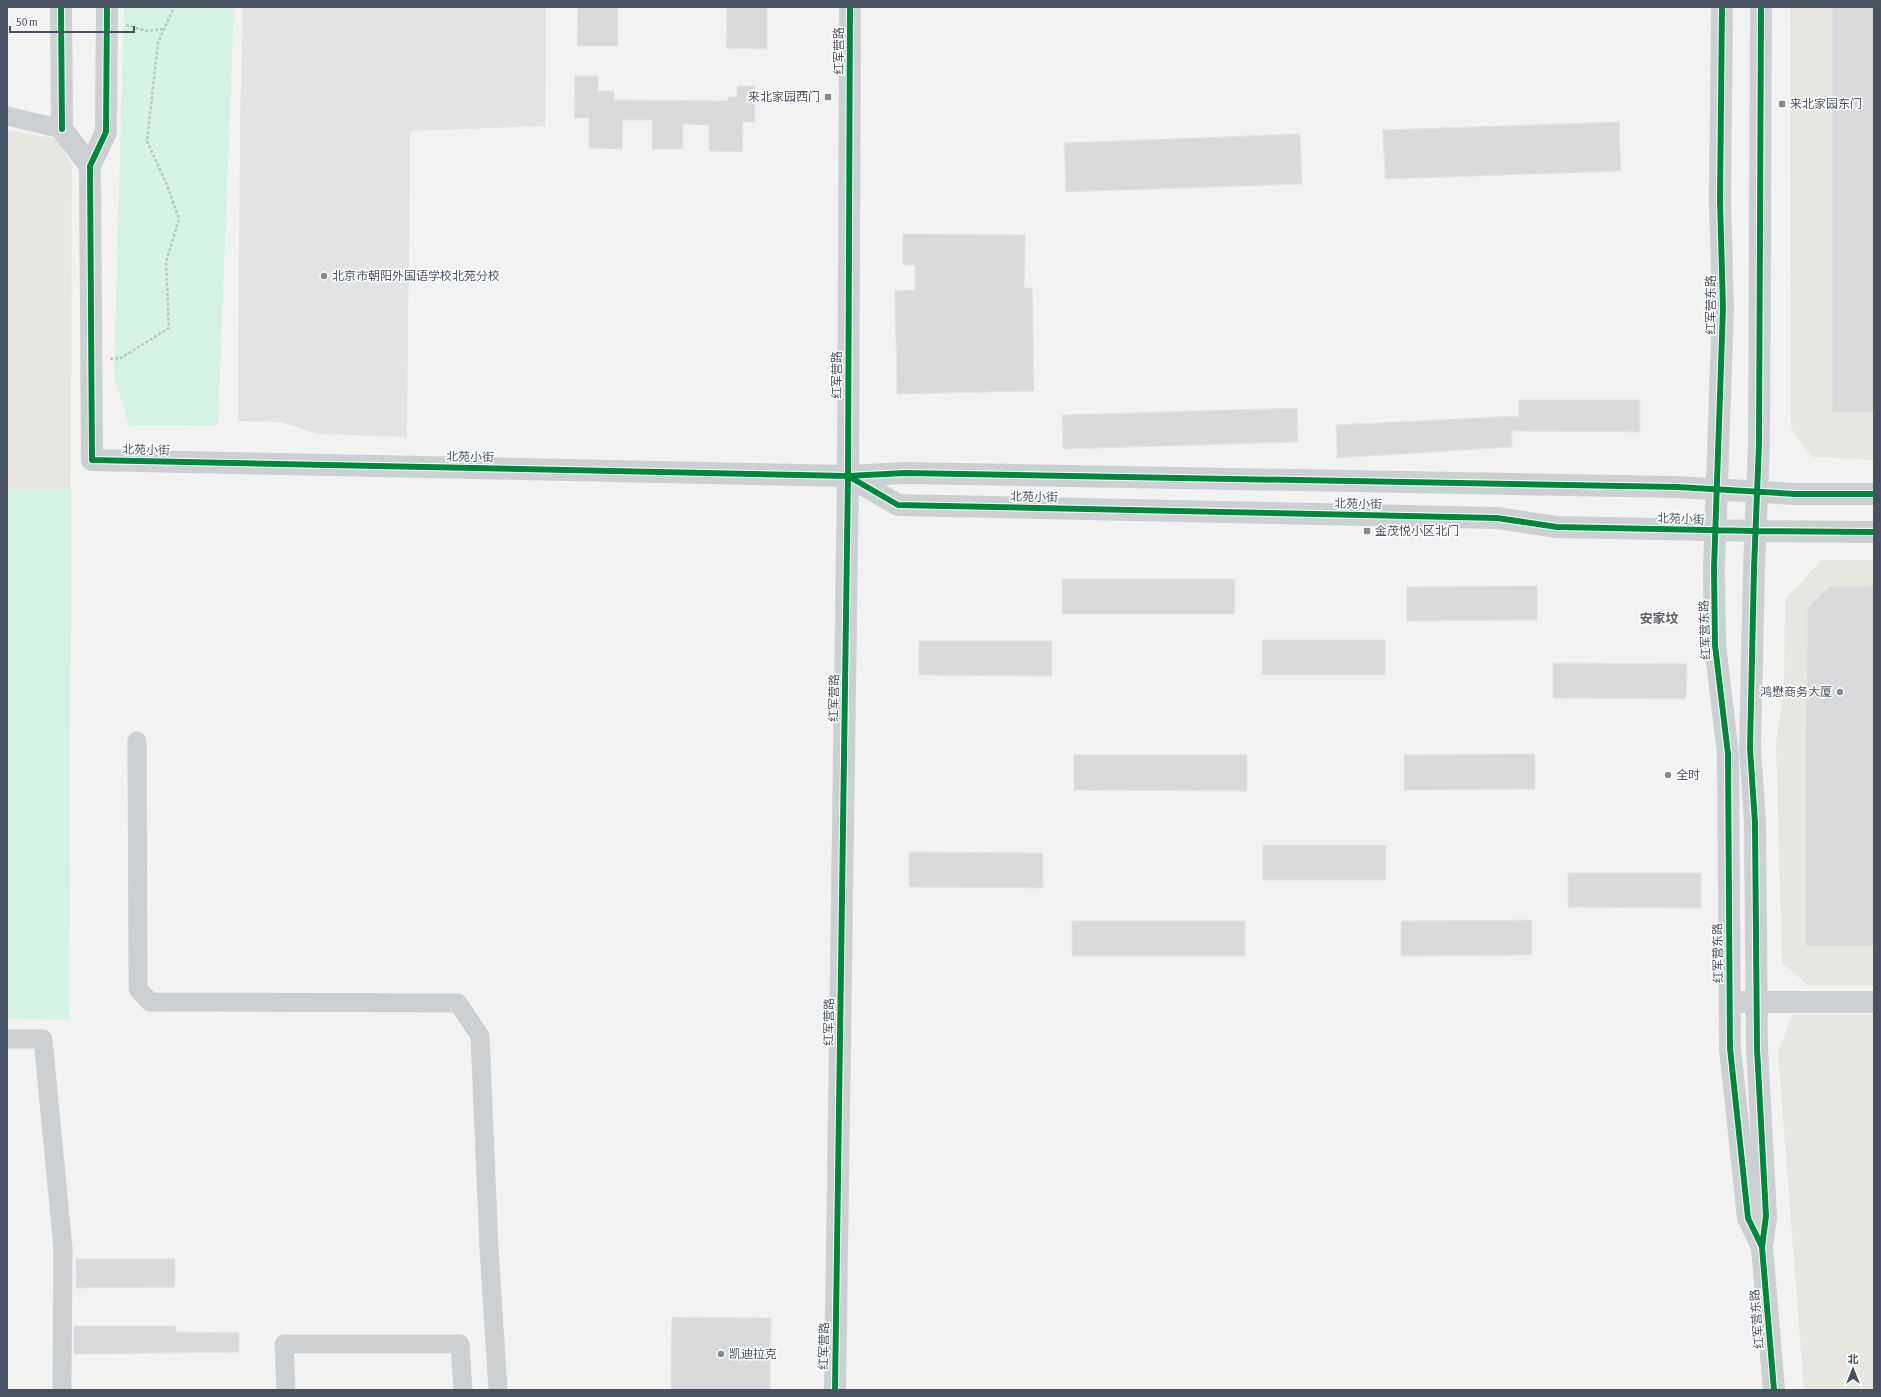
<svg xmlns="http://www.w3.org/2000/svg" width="1881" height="1397" viewBox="0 0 1881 1397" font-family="'Asap Condensed','Noto Sans SC',sans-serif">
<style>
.commercial{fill:#e7e6e0}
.education{fill:#e3e3e4}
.green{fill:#d5f3e2}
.building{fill:#d9d9dc;stroke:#e3e4e5}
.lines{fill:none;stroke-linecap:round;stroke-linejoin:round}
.path{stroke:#b9c7c3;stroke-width:2.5;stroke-dasharray:3 2;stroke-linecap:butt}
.minor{stroke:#cdd0d3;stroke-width:19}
.tertiary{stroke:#cdd0d3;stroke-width:22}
.cycleway-casing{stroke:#fff;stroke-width:8}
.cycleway{stroke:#00873e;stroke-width:6}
.poi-dot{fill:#838a93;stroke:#fff;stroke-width:1.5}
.labels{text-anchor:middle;stroke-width:3;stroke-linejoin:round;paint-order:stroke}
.street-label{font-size:12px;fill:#475260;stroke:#fff}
.poi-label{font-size:12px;fill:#475260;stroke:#fff;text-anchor:start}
.neighbourhood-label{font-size:13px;font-weight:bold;fill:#5c6066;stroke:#fff}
</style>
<rect width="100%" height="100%" fill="#f2f2f2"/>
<path class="commercial" d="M1790 7H1874V460L1812 457 1791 429Z
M7 130 58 139 72 166 69 1020 7 1018Z
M1821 560H1874V986H1809L1782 963 1776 744 1784 687 1785 600Z
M1793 1014H1874V1390H1804L1778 1052Z"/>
<path class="education" d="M243 7H546L545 126 410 131 407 437 317 434 281 422 238 421 240 120Z"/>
<path class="green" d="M124 7H234L218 425 129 426 114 375Z
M7 489 71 490 69 1020 7 1018Z"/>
<path class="building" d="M578 7H618V46H577Z
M727 7H767V49L726 48Z
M1832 7H1874V412H1832Z
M575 76H598V91H614V100L728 101V97H737V86H755V122H743L742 152 709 151V125L683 124V149H652V120H623L622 149 589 148V118H574Z
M1619 122 1621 171 1385 179 1383 130Z
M1300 134 1302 184 1066 192 1064 143Z
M903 234 1025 235 1024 288H1032L1034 391 897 394 895 291 915 290V265H903Z
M1519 400H1640V432L1512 431V447L1337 458 1336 425 1519 416Z
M1297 408 1298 442 1063 449 1062 415Z
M1062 579H1235V614H1062Z
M1537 586V620L1407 621V587Z
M1874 586V946H1806L1805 777 1808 607 1829 587Z
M1262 640H1385V675H1262Z
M919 641H1052V676L919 675Z
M1553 663 1687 664 1686 699 1553 698Z
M1535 754V789L1404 790V755Z
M1074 755H1247V791L1074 790Z
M1263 845H1386V880H1263Z
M909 852 1043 853V888L909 887Z
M1568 873H1701V908L1568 907Z
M1532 920V955L1401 956V921Z
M1072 921H1245V956H1072Z
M76 1259H175V1287L76 1288Z
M672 1317 771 1318 770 1390H671Z
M74 1326H176V1332L239 1333V1352L74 1354Z"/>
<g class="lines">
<path class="path" d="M126 25 146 31 164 29
M110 359 121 358 169 328 166 262 179 219 167 185 147 141 158 43 174 7"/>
<path class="minor" d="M7 116 62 129
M137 741 138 989 150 1002 458 1003 480 1036 489 1249 498 1390
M7 1039H43L63 1248 62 1390
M286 1390 284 1344H460L463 1390"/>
<path class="tertiary" d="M61 7 62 129 90 166
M107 7 106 132 90 166 92 460 848 476 905 473 1677 487 1795 494H1874
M1722 7 1720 200 1723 308 1714 569 1715 645 1728 754 1730 1048 1748 1218 1762 1247
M1761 7 1759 444 1754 569 1750 748 1755 823 1757 1048 1766 1216 1762 1247 1774 1390
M848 476 898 505 1497 518 1557 527 1755 531 1874 532
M1743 1002H1874
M835 1390 848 476 850 7"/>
<defs>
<path id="cycleway" d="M61 7 62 129
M107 7 106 132 90 166 92 460 848 476 905 473 1677 487 1795 494H1874
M1722 7 1720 200 1723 308 1714 569 1715 645 1728 754 1730 1048 1748 1218 1762 1247
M1761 7 1759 444 1754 569 1750 748 1755 823 1757 1048 1766 1216 1762 1247 1774 1390
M848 476 898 505 1497 518 1557 527 1755 531 1874 532
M835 1390 848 476 850 7"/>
</defs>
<use href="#cycleway" class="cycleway-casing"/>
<use href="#cycleway" class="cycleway"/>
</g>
<g class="poi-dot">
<rect x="824" y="93" width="8" height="8" rx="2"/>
<rect x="1778" y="100" width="8" height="8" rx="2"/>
<circle cx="324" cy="276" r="4"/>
<rect x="1363" y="527" width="8" height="8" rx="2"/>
<circle cx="1840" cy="692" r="4"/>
<circle cx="1668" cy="775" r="4"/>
<circle cx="721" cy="1354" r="4"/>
</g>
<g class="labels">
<g class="street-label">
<text transform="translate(839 51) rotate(-90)" y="4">红军营路</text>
<text transform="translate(1711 305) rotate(-90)" y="4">红军营东路</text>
<text transform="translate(837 375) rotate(-90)" y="4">红军营路</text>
<text transform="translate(146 450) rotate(1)" y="4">北苑小街</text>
<text transform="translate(470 457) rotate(1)" y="4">北苑小街</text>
<text transform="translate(1034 497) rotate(1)" y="4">北苑小街</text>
<text transform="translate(1358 504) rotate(1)" y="4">北苑小街</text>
<text transform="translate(1681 519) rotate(2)" y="4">北苑小街</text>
<text transform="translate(1705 630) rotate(-92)" y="4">红军营东路</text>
<text transform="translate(834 698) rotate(-89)" y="4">红军营路</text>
<text transform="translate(1718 953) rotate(-91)" y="4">红军营东路</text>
<text transform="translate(829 1022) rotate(-89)" y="4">红军营路</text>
<text transform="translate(1757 1319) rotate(-95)" y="4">红军营东路</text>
<text transform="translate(824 1346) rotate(-89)" y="4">红军营路</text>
</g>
<g class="poi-label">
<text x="820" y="101" text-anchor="end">来北家园西门</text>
<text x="1790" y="108">来北家园东门</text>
<text x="332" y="280">北京市朝阳外国语学校北苑分校</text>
<text x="1375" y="535">金茂悦小区北门</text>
<text x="1832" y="696" text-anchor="end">鸿懋商务大厦</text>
<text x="1676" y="779">全时</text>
<text x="729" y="1358">凯迪拉克</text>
</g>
<g class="neighbourhood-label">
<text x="1659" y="623">安家坟</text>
</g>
</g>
<rect width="1881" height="1397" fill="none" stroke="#475260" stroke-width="16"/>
<g transform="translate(1853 1369)" stroke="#ffffff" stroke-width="3" paint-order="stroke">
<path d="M0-3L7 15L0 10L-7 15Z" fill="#475260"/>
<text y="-6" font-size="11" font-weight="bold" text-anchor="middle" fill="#475260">北</text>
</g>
<path d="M10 26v6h124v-6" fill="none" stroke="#475260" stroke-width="2"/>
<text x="16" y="26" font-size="12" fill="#475260" stroke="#ffffff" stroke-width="3" paint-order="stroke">50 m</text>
</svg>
